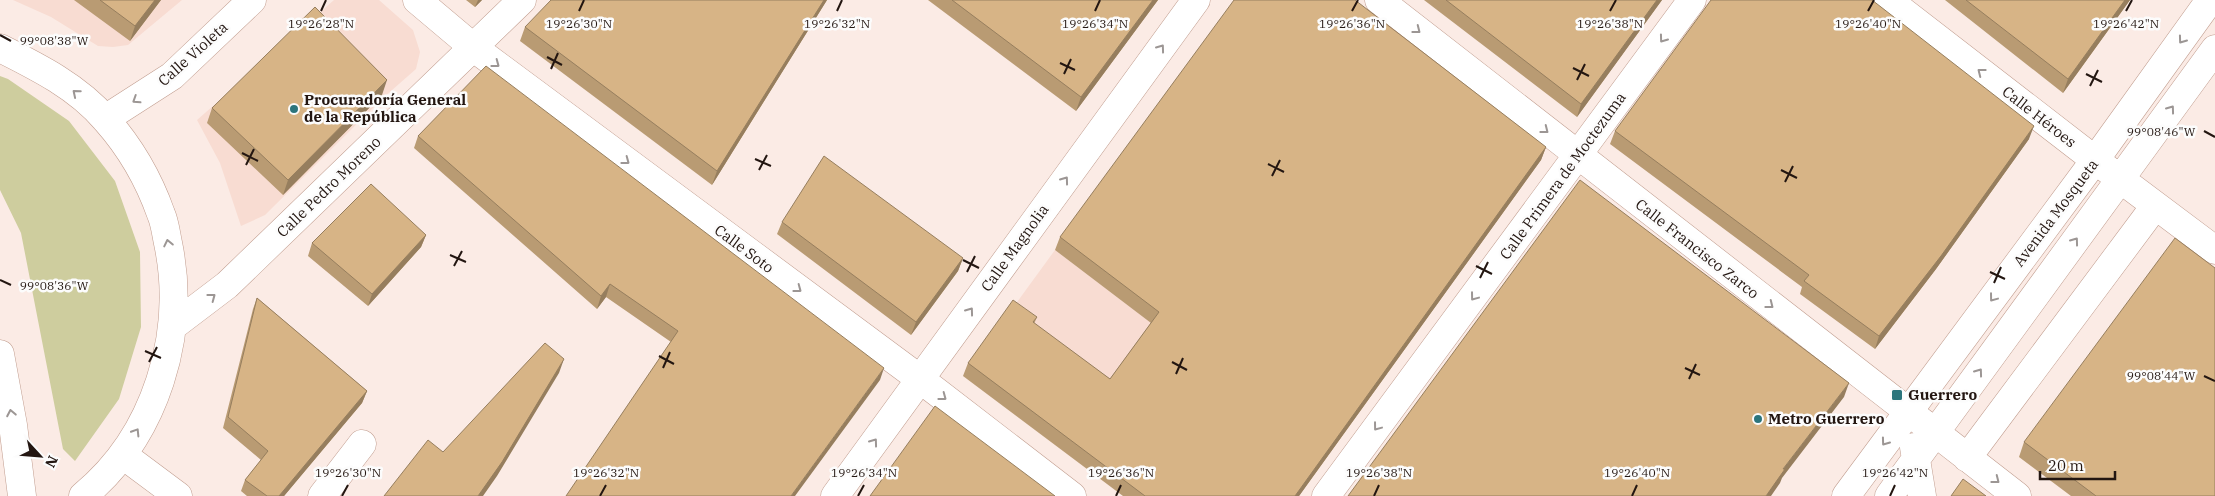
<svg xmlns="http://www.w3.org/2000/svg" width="2215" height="496" viewBox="0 0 2215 496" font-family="'IBM Plex Serif',serif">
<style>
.built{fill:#f8dcd2}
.green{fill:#cecd9e}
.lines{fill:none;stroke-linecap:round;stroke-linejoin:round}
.minor-casing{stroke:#c19d8f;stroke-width:29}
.major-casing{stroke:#c19d8f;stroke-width:29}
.minor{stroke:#fff;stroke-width:28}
.major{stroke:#fff;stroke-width:28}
.wall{fill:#b99b73}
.shaded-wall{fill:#967e5e}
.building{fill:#d7b486;stroke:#967e5e}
.oneway{stroke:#9c9694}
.ticks{fill:none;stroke:#231611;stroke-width:2}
.poi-dot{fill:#2c757c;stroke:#fcfcfc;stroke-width:2}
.labels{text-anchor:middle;stroke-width:5;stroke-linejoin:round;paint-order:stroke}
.street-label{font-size:15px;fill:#231611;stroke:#fcfcfc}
.poi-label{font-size:15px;font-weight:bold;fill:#231611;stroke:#fcfcfc;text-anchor:start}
.ticks-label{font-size:12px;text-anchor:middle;fill:#231611;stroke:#fcfcfc;stroke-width:5;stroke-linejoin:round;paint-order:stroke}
</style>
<rect width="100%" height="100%" fill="#fbebe5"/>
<path class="built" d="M13 0H182L128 45 113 47 98 46 51 17Z
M334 0H379L413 30 420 52 416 69 383 98 265 215 241 226 220 163 197 120Z
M1055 250 1154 325 1101 398 1009 313Z"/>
<path class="green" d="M0 76 8 79 69 121 115 181 140 252 141 327 119 399 75 461 63 449 21 233 0 190Z"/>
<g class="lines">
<defs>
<path id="minor" d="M417 0 474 48 920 379 1072 496
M1379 0 2017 496
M1888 0 2095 160 2215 250
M0 48C38 67 78 87 106 120 130 147 149 180 161 214 165 223 166 234 168 243 187 334 156 436 83 496
M105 119 172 76 252 0
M173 326 227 285 522 0
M1914 447 1922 496
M123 455 178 496
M1967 458 2155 206
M322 496 362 444
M835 496 1196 0
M1326 496 1692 0
M1889 496 2215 49"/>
<path id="major" d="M0 354 13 425 22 496
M1846 496 2095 160 2210 0"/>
</defs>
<use href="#minor" class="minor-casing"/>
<use href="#major" class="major-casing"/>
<use href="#minor" class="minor"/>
<use href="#major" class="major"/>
</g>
<path class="wall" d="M74 0H161L130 41Z
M466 0H482L475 7Z
M827 0 712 185 520 41 525 27Z
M928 0H1158L1076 111Z
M1424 0H1662L1577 117Z
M1945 0H2130L2063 93Z
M382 95 283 195 207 123 212 108Z
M1615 131 2029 139 1936 269 1875 349 1800 294 1802 287 1610 144Z
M418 136 880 380 671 342 606 297 597 309 414 148Z
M1546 147 1541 160 1299 496H1123L963 376 968 363 1037 317 1034 324 1110 379 1151 323 1055 250 1060 237Z
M782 222 963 258 958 271 911 335 777 234Z
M426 235 421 247 368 306 308 256 312 243Z
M257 298 367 391 362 403 284 496H247L241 491 245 480 261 460 223 428 253 309Z
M2024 442 2215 496H2071L2019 457Z"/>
<path class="shaded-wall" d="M155 0H161L130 41 135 26Z
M478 0H482L475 7Z
M824 0H827L712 185 717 171Z
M1153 0H1158L1076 111 1081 97Z
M1657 0H1662L1577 117 1581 104Z
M2125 0H2130L2063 93 2068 79Z
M387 80 382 95 283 195 288 180Z
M2034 126 2029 139 1936 269 1875 349 1879 336Z
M1546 147 1541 160 1299 496H1295Z
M426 235 421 247 368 306 372 294Z
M963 258 958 271 911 335 916 322Z
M610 284 606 297 597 309 601 296Z
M564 359 559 373 497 476 483 496H478Z
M884 368 880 380 795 496H791Z
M1849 383 1844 397 1782 478 1780 483 1771 496H1766L1783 469Z
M367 391 362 403 284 496H279Z"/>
<path class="building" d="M100 0H155L135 26Z
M551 0H824L717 171 525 27Z
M952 0H1153L1081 97Z
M1234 0H1355L1546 147 1295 496H1145L968 363 1013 300 1037 317 1033 322 1110 379 1159 312 1060 237Z
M1446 0H1657L1581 104Z
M1711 0H1872L2034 126 1941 256 1879 336 1804 281 1809 275 1615 131Z
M1966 0H2125L2068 79Z
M315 7 387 80 288 180 212 108Z
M486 66 884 368 791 496H566L678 331 610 284 601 296 418 136Z
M824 156 963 258 916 322 782 222Z
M1580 180 1849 383 1783 469H1785L1766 496H1348Z
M371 184 426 235 372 294 312 243Z
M2175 238 2215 268V496H2096L2024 442Z
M257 298 367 391 279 496H267L245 480 268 451 228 417Z
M545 343 564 359 502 462 478 496H384L428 440 443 452Z
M935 406 1055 496H870Z
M1963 479 1986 496H1951Z"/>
<defs><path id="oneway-chevron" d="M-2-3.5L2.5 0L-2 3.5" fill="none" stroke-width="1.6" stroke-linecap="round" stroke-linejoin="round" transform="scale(1.25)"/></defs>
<g class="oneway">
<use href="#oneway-chevron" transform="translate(1417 30) rotate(38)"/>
<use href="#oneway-chevron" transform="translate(1663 39) rotate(126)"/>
<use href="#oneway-chevron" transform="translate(2182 40) rotate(126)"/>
<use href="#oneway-chevron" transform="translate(1161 48) rotate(-54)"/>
<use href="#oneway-chevron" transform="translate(496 64) rotate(37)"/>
<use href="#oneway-chevron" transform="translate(1981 72) rotate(-142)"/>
<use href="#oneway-chevron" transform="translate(76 93) rotate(-140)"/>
<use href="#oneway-chevron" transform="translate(136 100) rotate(147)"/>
<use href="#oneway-chevron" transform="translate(2171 109) rotate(-54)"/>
<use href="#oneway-chevron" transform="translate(1545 130) rotate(38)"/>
<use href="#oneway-chevron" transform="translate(626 161) rotate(37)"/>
<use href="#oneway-chevron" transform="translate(1065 180) rotate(-54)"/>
<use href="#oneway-chevron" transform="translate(2075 241) rotate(-54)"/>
<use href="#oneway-chevron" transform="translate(168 243) rotate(-102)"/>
<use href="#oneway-chevron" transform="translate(798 289) rotate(37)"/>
<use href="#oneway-chevron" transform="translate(212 297) rotate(-37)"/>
<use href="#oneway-chevron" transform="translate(1474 297) rotate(127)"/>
<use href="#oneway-chevron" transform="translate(1993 298) rotate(127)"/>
<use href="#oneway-chevron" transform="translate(1770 305) rotate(38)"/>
<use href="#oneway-chevron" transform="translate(970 311) rotate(-54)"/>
<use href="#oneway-chevron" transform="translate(1979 372) rotate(-54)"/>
<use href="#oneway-chevron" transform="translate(943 397) rotate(37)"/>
<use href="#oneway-chevron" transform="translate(11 413) rotate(-101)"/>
<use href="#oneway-chevron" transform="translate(1377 427) rotate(127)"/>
<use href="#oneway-chevron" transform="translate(136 432) rotate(-58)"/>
<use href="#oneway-chevron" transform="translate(874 442) rotate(-54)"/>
<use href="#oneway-chevron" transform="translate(1885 442) rotate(126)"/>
<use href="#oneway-chevron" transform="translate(1996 480) rotate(38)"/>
</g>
<path class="ticks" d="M321 11 326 0M579 11 584 0M837 11 842 0M1095 11 1100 0M1352 11 1358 0M1610 11 1616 0M1868 11 1874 0M2126 11 2132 0M0 35 11 41M547 57 562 65M1060 63 1075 70M1573 68 1589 76M551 69 558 53M1064 74 1071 59M2086 74 2102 82M1577 80 1585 64M2090 86 2098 70M2204 131 2215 137M242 153 258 161M755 159 771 166M1268 164 1284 172M246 165 254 149M759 170 767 155M1781 170 1797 178M1272 176 1280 160M1785 182 1793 166M450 255 466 262M963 260 979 268M454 266 462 251M1476 266 1492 274M967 272 975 256M1990 272 2005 279M1480 278 1488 262M0 280 11 285M1994 283 2001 267M145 351 161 358M659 356 674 364M149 362 157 347M1172 362 1187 370M663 368 670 352M1685 368 1700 375M1176 374 1183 358M2204 376 2215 381M1689 379 1696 364M342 496 348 485M600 496 606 485M858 496 864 485M1116 496 1121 485M1374 496 1379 485M1632 496 1637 485M1890 496 1895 485"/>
<g class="poi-dot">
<circle cx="294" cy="109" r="5"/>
<rect x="1891" y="389" width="12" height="12" rx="2.5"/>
<circle cx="1758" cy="419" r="5"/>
</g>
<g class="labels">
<g class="street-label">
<text transform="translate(193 54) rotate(-42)" y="5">Calle Violeta</text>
<text transform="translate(2039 117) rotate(38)" y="5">Calle Héroes</text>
<text transform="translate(1563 176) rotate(-54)" y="5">Calle Primera de Moctezuma</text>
<text transform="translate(329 187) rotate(-44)" y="5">Calle Pedro Moreno</text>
<text transform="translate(2056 213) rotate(-53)" y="5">Avenida Mosqueta</text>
<text transform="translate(1015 248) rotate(-54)" y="5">Calle Magnolia</text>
<text transform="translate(744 249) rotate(37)" y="5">Calle Soto</text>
<text transform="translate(1697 249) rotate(38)" y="5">Calle Francisco Zarco</text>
</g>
<g class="poi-label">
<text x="304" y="105">Procuradoría General<tspan x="304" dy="17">de la República</tspan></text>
<text x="1908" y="400">Guerrero</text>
<text x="1768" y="424">Metro Guerrero</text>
</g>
</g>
<g class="ticks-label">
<text x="321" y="28">19°26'28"N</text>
<text x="579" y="28">19°26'30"N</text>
<text x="837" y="28">19°26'32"N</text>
<text x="1095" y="28">19°26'34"N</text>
<text x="1352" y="28">19°26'36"N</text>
<text x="1868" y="28">19°26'40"N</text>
<text x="2126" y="28">19°26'42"N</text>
<text x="1610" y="28">19°26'38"N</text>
<text x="54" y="45">99°08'38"W</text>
<text x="2161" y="136">99°08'46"W</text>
<text x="54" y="290">99°08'36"W</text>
<text x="2161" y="380">99°08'44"W</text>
<text x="348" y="477">19°26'30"N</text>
<text x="606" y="477">19°26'32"N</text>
<text x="864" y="477">19°26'34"N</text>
<text x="1121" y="477">19°26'36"N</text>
<text x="1379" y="477">19°26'38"N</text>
<text x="1637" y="477">19°26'40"N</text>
<text x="1895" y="477">19°26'42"N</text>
</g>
<g transform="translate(40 456) rotate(116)" stroke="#fcfcfc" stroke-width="4" paint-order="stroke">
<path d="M0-4L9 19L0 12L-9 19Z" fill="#231611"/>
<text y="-8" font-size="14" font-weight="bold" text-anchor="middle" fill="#231611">N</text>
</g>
<path d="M2040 471v8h75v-8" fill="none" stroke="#231611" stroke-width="2.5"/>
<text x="2048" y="471" font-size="15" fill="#231611" stroke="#fcfcfc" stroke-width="4" paint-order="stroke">20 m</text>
</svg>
